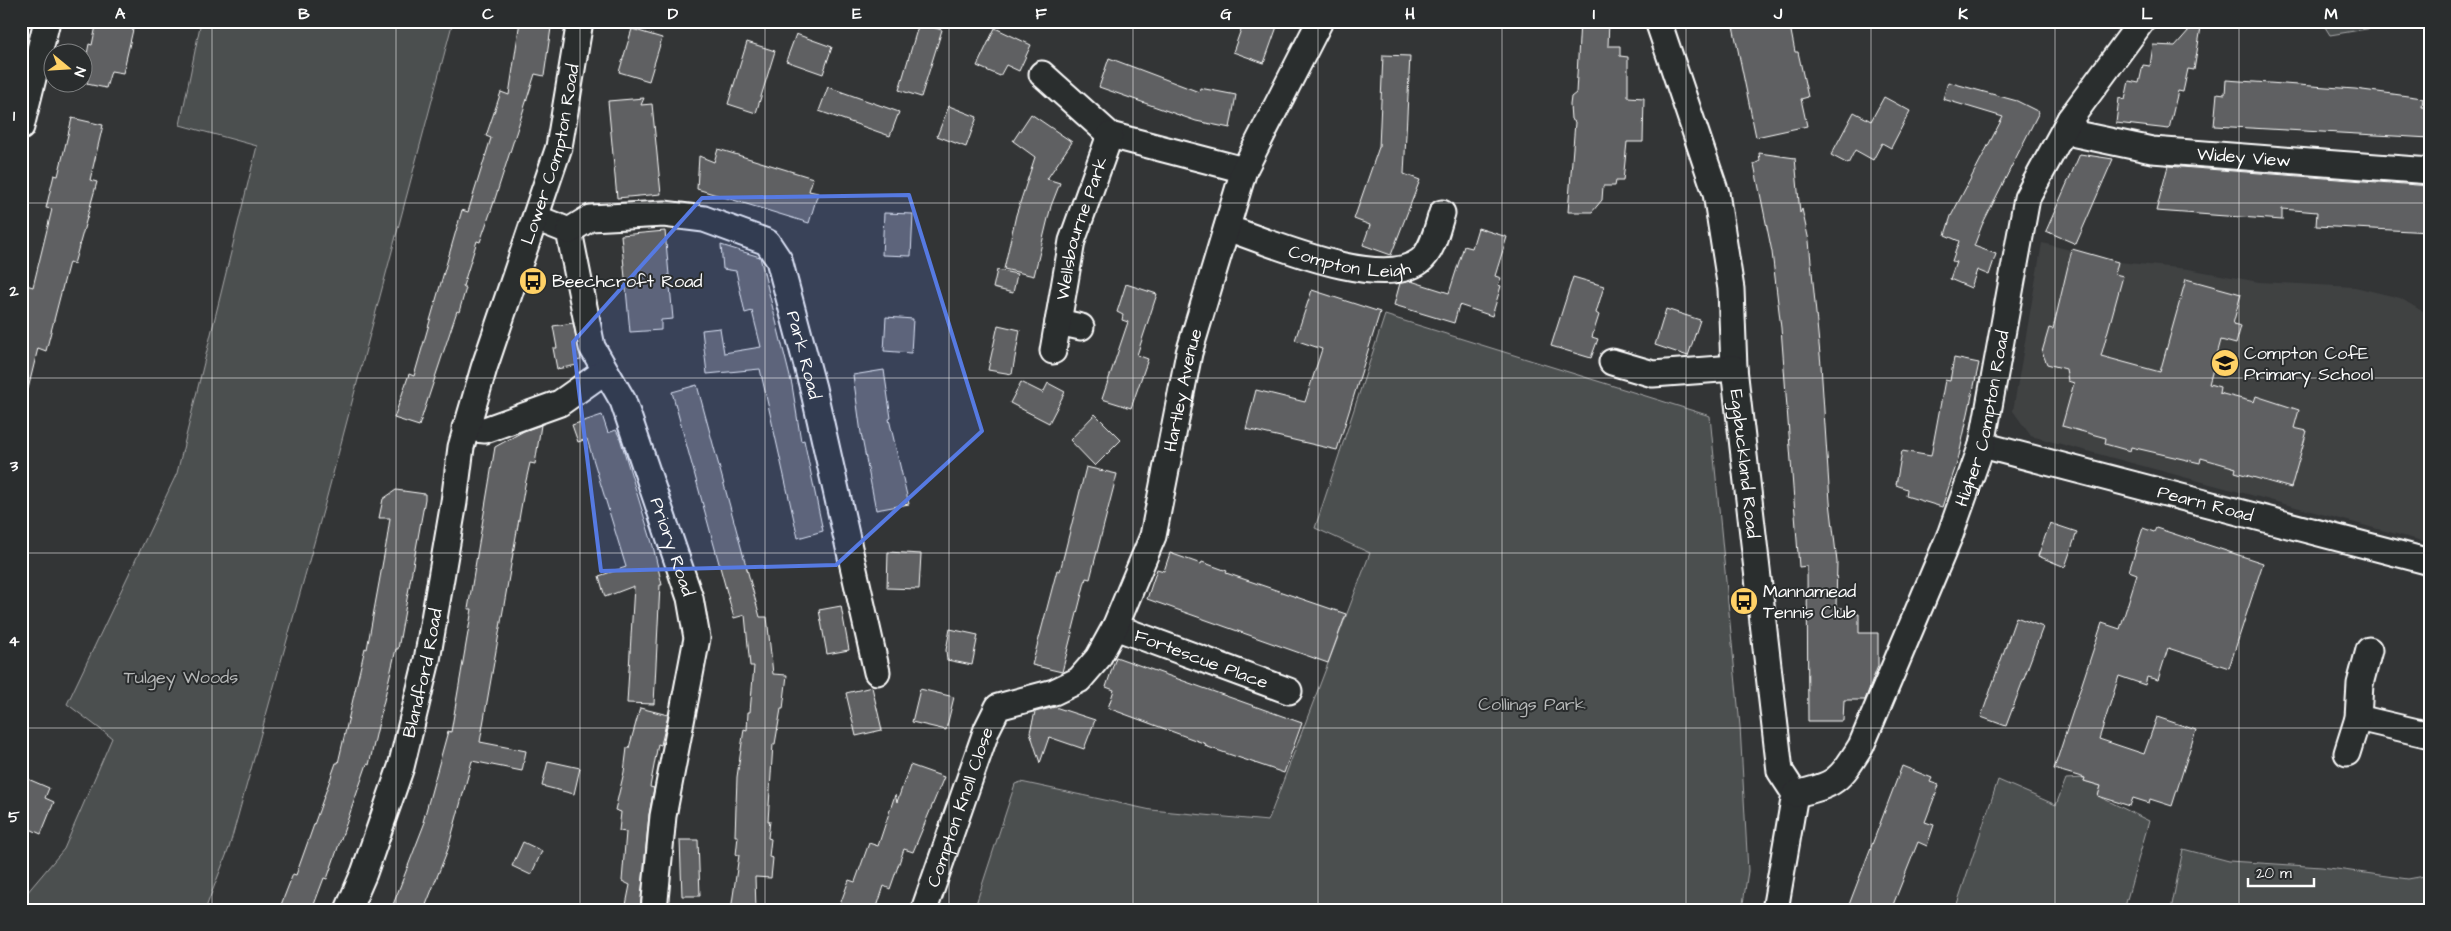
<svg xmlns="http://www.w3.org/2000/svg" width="2451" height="931" viewBox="0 0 2451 931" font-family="'Architects Daughter',sans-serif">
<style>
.built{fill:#404243}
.green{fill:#4c4f50;stroke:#a6a7a8}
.building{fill:#5f6162;stroke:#fff}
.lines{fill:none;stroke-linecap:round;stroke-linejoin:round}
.minor-casing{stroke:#fff;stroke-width:29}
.minor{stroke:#2a2d2e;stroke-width:25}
.marked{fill:#567ae2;fill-opacity:0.2;stroke:#567ae2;stroke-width:4;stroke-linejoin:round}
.grid{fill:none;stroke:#fff;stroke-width:1;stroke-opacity:0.55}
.labels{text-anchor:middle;stroke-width:4;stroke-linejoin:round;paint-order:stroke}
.street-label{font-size:18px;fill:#fff;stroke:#2a2d2e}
.poi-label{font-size:18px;fill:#fff;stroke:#2a2d2e;text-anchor:start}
.park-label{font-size:18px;fill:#b7b9b9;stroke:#2a2d2e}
.neatline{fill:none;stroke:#fff;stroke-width:2}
.grid-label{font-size:16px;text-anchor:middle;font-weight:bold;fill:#fff}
</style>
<rect width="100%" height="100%" fill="#333536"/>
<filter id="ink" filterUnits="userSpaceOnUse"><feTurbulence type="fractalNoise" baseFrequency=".02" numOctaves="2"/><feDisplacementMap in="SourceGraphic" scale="10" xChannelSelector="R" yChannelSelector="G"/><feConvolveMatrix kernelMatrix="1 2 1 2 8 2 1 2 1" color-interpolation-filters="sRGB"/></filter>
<g filter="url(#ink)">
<path class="built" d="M2042 243 2118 262 2188 269 2259 282 2355 287 2400 298 2430 316V543L2031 436 2013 411Z"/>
<path class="green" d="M201 21H453L326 500 229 848 205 910H21V900L64 849 112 738 67 704 177 473 257 146 180 125Z
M2330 21H2415L2330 35 2325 27Z
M1385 315 1710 416 1740 726 1748 871 1742 910H974L1015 784 1021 782 1151 810 1268 821 1370 553 1315 528Z
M2085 778 2084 781 2101 786 2098 796 2149 821 2124 910H1955L1998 780 2056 805 2066 779Z
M2183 849 2229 861 2322 867 2408 879 2430 875V910H2171Z"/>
<path class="building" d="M97 21H135L123 73 111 71 106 88 87 84 91 66 85 64 89 44 92 45Z
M520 21H552L544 76 535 74 493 205 480 242 477 241 463 286 466 288 459 312 457 311 419 426 394 418 409 374 414 376 462 210 468 212 491 138 486 136 501 92 509 95Z
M1244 21H1279L1264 63 1233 52Z
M1580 21H1609L1608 46H1620V56L1628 57V97L1644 98 1643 142H1627L1623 181H1616L1615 186H1603L1602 200 1592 212H1568L1575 122 1571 119 1570 105 1571 97 1576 93Z
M1732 21H1789L1795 52H1798L1808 97 1801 99 1807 126 1756 137Z
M2197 21H2202L2194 70 2188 69 2183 92 2178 91 2169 129 2116 123 2119 98 2125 100 2129 81 2139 83 2143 65 2150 66 2153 45 2175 46Z
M919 23 942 30 921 97 899 90Z
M995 28 1031 45 1019 71 1006 65 1000 76 977 66Z
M632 29 662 38 649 81 619 72Z
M796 34 832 47 823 74 786 61Z
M747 42 775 51 756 113 728 104Z
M1383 55 1410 56 1404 174 1420 180 1391 255 1363 245 1370 225 1354 219 1379 147Z
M1109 58 1199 92 1200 88 1236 95 1230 128 1196 121 1099 87Z
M2226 80 2355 89 2423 98 2422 107H2430V138L2214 126 2217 93 2225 94Z
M1948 82 2017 101 2039 112 1982 225 1974 246 1996 254 1989 275 1977 270 1971 288 1950 279 1956 262 1952 261 1959 241 1945 235 1951 216 2003 117 1943 99Z
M828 87 899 112 890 136 819 111Z
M1884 97 1910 111 1891 148 1882 143 1873 160 1855 150 1848 164 1831 155 1854 112 1871 121Z
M644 98 641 105 652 104 661 194 617 198 608 101Z
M949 106 977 117 966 147 937 136Z
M1031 114 1072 142 1047 179 1060 183 1051 206 1034 276 1004 269 1016 215 1035 157 1013 141Z
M72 118 103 125 90 180 97 182 74 264 69 262 46 351 38 348 28 389 21 388V301L26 285 33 287 52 209 46 208 54 175 58 176Z
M718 149 813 178 809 191 818 193 809 223 697 189 699 156 714 162Z
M1759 153 1795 158 1800 213 1802 209 1809 241 1821 365 1830 502 1837 562 1836 608H1843V611H1854V614H1859V633H1878V666L1865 700H1844L1843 721H1808L1807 566 1799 567 1781 328 1772 252 1754 164 1760 161Z
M2080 154 2113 159 2076 244 2046 231Z
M2168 166 2430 186V232L2316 226 2317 212 2282 209V220L2156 211Z
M884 213 913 214 911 256 882 255Z
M1478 228 1507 237 1495 276 1501 278 1498 285 1501 286 1492 316 1459 305 1454 323 1394 305 1400 283 1411 281 1449 293 1464 246 1472 248Z
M665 231 673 319 661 320V330L630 332 621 235Z
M721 245 760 257 792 385 801 441 804 440 823 531 798 538 760 369 707 374 702 330 720 328 724 353 761 347 752 311 745 313 736 271 723 269Z
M2072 249 2118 262 2115 274 2123 276 2101 356 2160 372 2186 279 2241 294 2233 324 2241 326 2236 344 2221 340 2209 384 2220 387 2219 393 2254 402 2256 396 2299 410 2294 428 2307 431 2291 488 2235 472 2236 468 2201 458 2200 463 2131 447 2130 451 2105 444 2106 438 2062 426 2074 383 2068 381 2066 369 2047 364 2042 352 2049 328 2053 329Z
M997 270 1017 274 1013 293 993 288Z
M1573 277 1604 286 1596 313 1599 315 1592 337 1598 339 1591 358 1551 346Z
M1126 284 1157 294 1137 355 1148 359 1131 408 1102 399 1128 322 1122 320 1123 315 1117 312Z
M1312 290 1380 312 1337 450 1246 429 1256 390 1305 402 1322 349 1295 340Z
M1666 309 1700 320 1688 356 1655 345Z
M886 317 913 319 911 353 884 351Z
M573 323 581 360 576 361 577 365 557 369 553 348H557L553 326Z
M998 325 1020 330 1012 374 988 370Z
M1954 358 1979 363 1958 460 1942 507 1906 496 1907 489 1896 485 1902 451 1931 456 1945 380 1950 381Z
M884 370 891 418 889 419 909 504 876 510 861 433 853 375Z
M1021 382 1043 393 1048 383 1065 392 1049 423 1010 403Z
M697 385 760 617H767L773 674 787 675 783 709H781L775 744H773L768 821H770L768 838 771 839 769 857 773 858 771 878 755 877 756 910H731L739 855H736L738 836H735L737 777 744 729 747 730 748 712H750L754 666H750L745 615 734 618 672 392Z
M1095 414 1121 440 1095 466 1070 440Z
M602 415 608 433 616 430 620 438 653 546 662 585H660L654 704 627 703 634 586 605 597 599 576 626 567 587 439 578 442 572 425Z
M541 425 535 464 530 463 525 485 480 742 526 751 522 771 472 761 448 849 424 910H391L425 822H423L448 731 451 732 472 609H468L495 447 524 431Z
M1086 467 1117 474 1090 579 1086 578 1062 672 1032 665 1057 570 1060 571Z
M396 490 425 494V499L398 649H396L369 765 367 764 327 879 324 878 312 910H279L293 874 296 875 336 763H338L365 648 367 649 387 539 390 518H379L383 499Z
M2050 523 2077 532 2065 567 2038 556Z
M2143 528 2154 532 2156 528 2263 563 2229 668 2168 648 2158 680 2147 677 2145 685 2119 676 2099 739 2144 754 2157 717 2196 730 2172 806 2150 799 2149 803 2133 798 2130 806 2098 796 2101 786 2084 781 2085 778 2054 769 2102 623 2120 629 2137 574 2129 571Z
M888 552 921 554 919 589 887 588Z
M1170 553 1201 564 1202 562 1227 571 1226 573 1346 614 1328 663 1147 599 1157 569 1164 571Z
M841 606 849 650 827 654 819 610Z
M2016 617 2043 627 2006 726 1981 717Z
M950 629 978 635 972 665 947 660 946 650Z
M1116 657 1302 723 1284 773 1205 746 1206 744 1108 708 1114 690 1106 687Z
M872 687 882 730 856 736 846 693Z
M920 689 954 697 946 730 912 722Z
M1055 707 1095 720 1084 749 1049 737 1040 763 1030 732 1035 712Z
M640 708 668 715 661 745 658 744 650 787 654 788 649 815 640 910H625L630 885 622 881 626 832 619 831 621 812 615 810 624 772 627 748H629Z
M548 761 580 768 574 794 542 786Z
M910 765 944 777 913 852 904 849 890 889 884 886 876 910H838L849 880 855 882 869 843 878 846 895 795 897 802Z
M1902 766 1932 778 1930 782 1939 785 1925 822 1934 825 1927 846 1918 842 1891 910H1847Z
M21 776 49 788 45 798 54 802 41 834 21 825Z
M680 840H698L700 896H682Z
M523 842 542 851 531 875 512 866Z"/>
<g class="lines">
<defs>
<g id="minor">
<path id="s1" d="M1658 21 1716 193 1731 289 1734 368 1780 771 1795 794 1775 910"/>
<path d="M1042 74 1110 135 1244 170"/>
<path id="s2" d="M2070 119 2076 134 2152 150 2430 171"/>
<path d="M21 127 47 21"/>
<path id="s3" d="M536 218 569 231 592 347 623 401 690 598 697 638 663 816 654 910"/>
<path id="s4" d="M1227 228C1271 243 1381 291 1420 261 1433 251 1437 228 1442 213"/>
<path id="s5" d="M569 231 590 218 664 214 704 219 767 242 779 260 813 388 877 672"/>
<path d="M1058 322 1081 327"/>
<path id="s6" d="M1053 351 1072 241 1110 135"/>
<path d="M1612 362 1653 374 1734 368"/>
<path d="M465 428 485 430 560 403 605 371"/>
<path id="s7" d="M1982 445 2430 562"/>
<path id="s8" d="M1115 627 1289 691"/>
<path d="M2358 718 2430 735"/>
<path d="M2347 753 2358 718 2360 684 2369 650"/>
<path id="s9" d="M1795 794C1836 785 1839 781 1861 746L1950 535 1982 445 2027 198 2070 119 2142 21"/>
<path id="s10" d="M348 910 364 873 401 767 427 660 454 502 461 447 484 368 559 147 580 21"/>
<path id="s11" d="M924 910 987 729 998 707 1054 692 1079 680 1098 658 1115 627 1153 536 1189 353 1244 170 1320 21"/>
</g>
</defs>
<use href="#minor" class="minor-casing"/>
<use href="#minor" class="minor"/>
</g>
</g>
<path class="marked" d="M909 195 982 431 836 565 601 571 573 342 702 198Z"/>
<path class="grid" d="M212 21V910M396 21V910M580 21V910M765 21V910M949 21V910M1133 21V910M1318 21V910M1502 21V910M1686 21V910M1871 21V910M2055 21V910M2239 21V910M21 203H2430M21 378H2430M21 553H2430M21 728H2430"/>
<defs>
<symbol id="bus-disc" viewBox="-11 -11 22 22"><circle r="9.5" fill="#ffd166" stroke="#2a2d2e"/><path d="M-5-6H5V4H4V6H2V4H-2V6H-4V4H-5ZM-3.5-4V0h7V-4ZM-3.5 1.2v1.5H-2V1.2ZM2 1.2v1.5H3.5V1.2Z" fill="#111"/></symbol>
<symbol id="school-disc" viewBox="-11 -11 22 22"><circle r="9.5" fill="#ffd166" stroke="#2a2d2e"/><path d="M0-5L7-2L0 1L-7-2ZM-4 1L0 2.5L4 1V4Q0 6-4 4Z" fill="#111"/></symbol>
</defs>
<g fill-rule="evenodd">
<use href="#bus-disc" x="517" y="265" width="32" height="32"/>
<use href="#school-disc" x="2209" y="347" width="32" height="32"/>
<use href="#bus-disc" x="1728" y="585" width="32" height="32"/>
</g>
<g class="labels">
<g class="street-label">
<text dy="6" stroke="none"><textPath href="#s10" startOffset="785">Lower Compton Road</textPath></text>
<text dy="6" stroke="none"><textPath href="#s2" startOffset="186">Widey View</textPath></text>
<text dy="6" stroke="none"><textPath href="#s6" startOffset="126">Wellsbourne Park</textPath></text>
<text dy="6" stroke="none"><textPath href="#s4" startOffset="128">Compton Leigh</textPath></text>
<text dy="6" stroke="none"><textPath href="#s5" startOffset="326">Park Road</textPath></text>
<text dy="6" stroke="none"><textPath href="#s11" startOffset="614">Hartley Avenue</textPath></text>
<text dy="6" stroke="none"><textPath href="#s9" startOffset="436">Higher Compton Road</textPath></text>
<text dy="6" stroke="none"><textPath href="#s1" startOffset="454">Eggbuckland Road</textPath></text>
<text dy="6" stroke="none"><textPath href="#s7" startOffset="231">Pearn Road</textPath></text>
<text dy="6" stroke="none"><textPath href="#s3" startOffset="370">Priory Road</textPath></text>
<text dy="6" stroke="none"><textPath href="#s8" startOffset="92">Fortescue Place</textPath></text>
<text dy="6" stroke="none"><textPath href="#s10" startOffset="249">Blandford Road</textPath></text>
<text dy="6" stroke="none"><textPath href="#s11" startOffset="109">Compton Knoll Close</textPath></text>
</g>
<g class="poi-label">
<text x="552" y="287">Beechcroft Road</text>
<text x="2244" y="359">Compton CofE<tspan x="2244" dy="21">Primary School</tspan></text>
<text x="1763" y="597">Mannamead<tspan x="1763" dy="21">Tennis Club</tspan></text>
</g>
<g class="park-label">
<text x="181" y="683">Tulgey Woods</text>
<text x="1532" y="710">Collings Park</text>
</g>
</g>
<rect width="2451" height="931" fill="none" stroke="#2a2d2e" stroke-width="55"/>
<g transform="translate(68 68) rotate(108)"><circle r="24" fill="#2a2d2e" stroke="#7f8182"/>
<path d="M0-4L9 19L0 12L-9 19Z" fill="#ffd166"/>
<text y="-8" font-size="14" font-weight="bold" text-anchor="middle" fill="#ffffff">N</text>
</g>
<path d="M2248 878v8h66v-8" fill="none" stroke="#ffffff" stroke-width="2.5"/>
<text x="2256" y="878" font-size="15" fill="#ffffff" stroke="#2a2d2e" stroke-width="4" paint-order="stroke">20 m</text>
<rect x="28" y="28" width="2396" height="876" class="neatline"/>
<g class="grid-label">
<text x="120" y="19">A</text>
<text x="304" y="19">B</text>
<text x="488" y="19">C</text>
<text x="673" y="19">D</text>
<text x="857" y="19">E</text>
<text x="1041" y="19">F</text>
<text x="1226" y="19">G</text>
<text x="1410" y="19">H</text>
<text x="1594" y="19">I</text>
<text x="1778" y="19">J</text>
<text x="1963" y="19">K</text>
<text x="2147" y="19">L</text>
<text x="2331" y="19">M</text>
<text x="14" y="121">1</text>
<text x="14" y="296">2</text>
<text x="14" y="471">3</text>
<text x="14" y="646">4</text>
<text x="14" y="822">5</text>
</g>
</svg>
